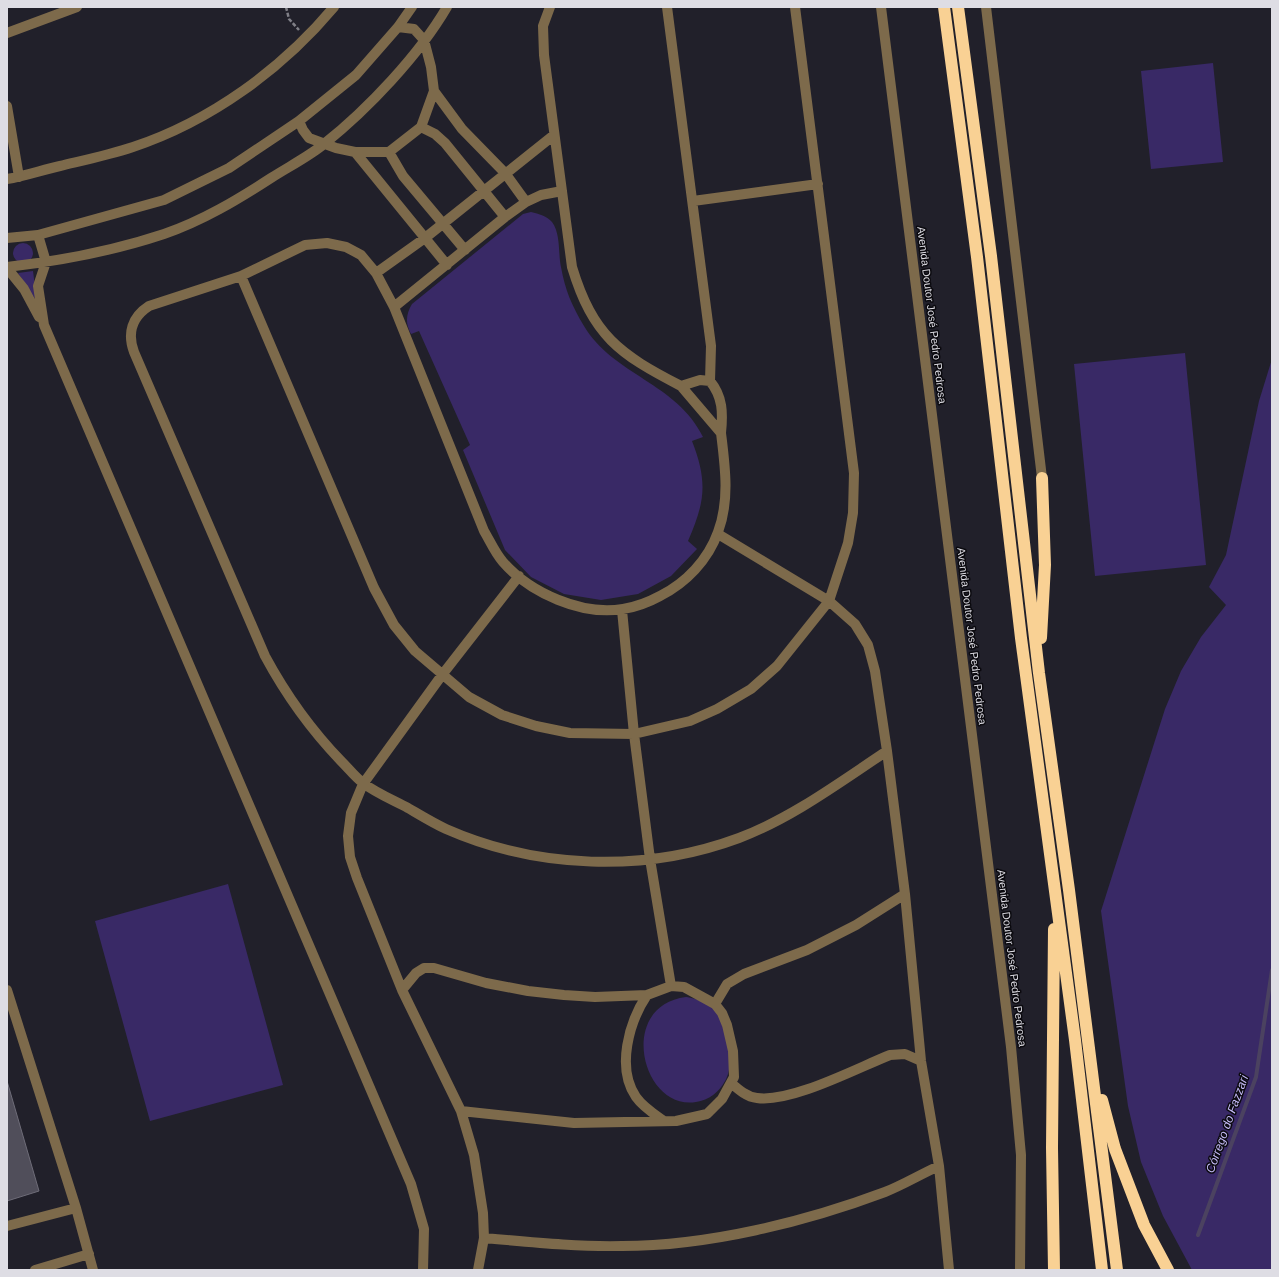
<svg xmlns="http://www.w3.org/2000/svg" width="1279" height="1277" viewBox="0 0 1279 1277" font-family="Helvetica,sans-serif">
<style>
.green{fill:#392966}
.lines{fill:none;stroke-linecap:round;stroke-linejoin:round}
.stream{stroke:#4b4260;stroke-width:4}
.building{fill:#504e5a;stroke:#6e6c78}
.path{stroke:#818088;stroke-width:2.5;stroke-dasharray:4 2;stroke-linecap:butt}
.minor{stroke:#7d6a4b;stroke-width:10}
.highway{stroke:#f9d194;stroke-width:12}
.labels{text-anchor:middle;stroke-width:3;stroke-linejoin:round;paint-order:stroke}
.street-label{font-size:11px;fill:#dedde4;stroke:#0b0a0f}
.water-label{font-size:12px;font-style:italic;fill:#c5bbf8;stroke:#0b0a0f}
</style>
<rect width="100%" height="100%" fill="#21202a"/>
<path class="green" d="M1213 63 1223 162 1151 169 1141 71Z
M531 212C539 214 547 216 552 222 561 234 558 254 561 267 565 290 572 306 584 326 613 375 677 383 703 437L692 441C708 482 705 502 688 541L697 549 671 576 638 594 601 600 564 594 531 577 505 550 463 450 470 445 419 331 411 334C405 323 406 314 412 304L523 214Z
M13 253a10 10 0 1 1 20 0a10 10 0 1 1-20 0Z
M33 271 37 302 18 273Z
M1185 353 1206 565 1095 576 1074 364Z
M1272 359V1270H1192L1163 1216 1141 1162 1128 1106 1101 911 1165 709 1181 671 1201 637 1226 605 1209 587 1226 555 1259 401Z
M228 884 283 1085 150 1121 95 921Z
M686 997C696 998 714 1005 720 1014 729 1031 735 1064 725 1081 719 1092 709 1100 696 1102 642 1111 616 1006 686 997Z"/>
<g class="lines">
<path class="stream" d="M1198 1235 1256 1077 1272 970"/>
</g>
<path class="building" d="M7 1081 39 1191 7 1201Z"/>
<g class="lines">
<path class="path" d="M286 7 289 19 299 30"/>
<path class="minor" d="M550 7 543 26 544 55 572 267C593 336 619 354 681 386
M667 7 711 346 710 381
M881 7 1011 1047 1021 1155 1020 1270
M986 7 1042 478
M7 33 77 7
M434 91 462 129 505 173 526 202
M7 106 19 177
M299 121 303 130 309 138 336 148 355 152H389L421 127 434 91 431 67 424 40 414 29 398 27
M421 127 435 134 445 143 505 217
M355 152 447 265
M389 152 403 176 465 250
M7 179C25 176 42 170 60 166 85 160 109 155 133 147 211 121 282 69 334 7
M693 201 818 184
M38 235 46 262 38 286 44 325 411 1184 424 1229 423 1270
M7 238 38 235 164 200 229 168 299 121 356 75 398 27 412 7
M7 267C60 261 113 251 164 234 202 221 237 200 271 178 288 167 308 157 324 144 368 109 419 55 447 7
M7 268 24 289 39 317
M376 273 425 238 554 135
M241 276 374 588 394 625 415 651 469 697 502 715 536 726 570 733 634 734 690 721 717 709 751 689 777 666 829 601 848 543 853 513 854 473 795 7
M394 307 505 217 526 202 541 195 562 191
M700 380 710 381C723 397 723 413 721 433L681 386Z
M721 433C725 466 730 500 718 532 708 560 686 583 660 596 649 602 636 607 623 609 582 616 530 593 503 562 495 553 490 541 484 531L394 307 376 273 361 255 346 247 327 243 305 245 241 276 149 306C132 317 127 333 134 352L265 656C286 695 311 730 342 762 349 769 355 777 363 783 376 793 393 800 408 808 420 815 433 823 446 829 537 869 645 873 739 838 792 818 840 782 887 751
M718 534 829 601 855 624 868 645 875 671 887 751 905 894 921 1061 939 1166 949 1270
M622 610 634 734 650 859 671 986
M7 990 76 1208 93 1270
M402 990 416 973 424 968H434L486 983 528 991 564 995 595 997 647 995 671 986 684 987 715 1004 722 1013 727 1025 733 1051 734 1077 722 1099 707 1114 676 1121 574 1123 461 1111
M647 995C629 1022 616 1068 636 1097 643 1107 654 1114 664 1121
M715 1004 727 984 744 974 807 950 856 925 905 894
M731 1083C739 1090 747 1097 757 1098 791 1103 857 1068 890 1055L905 1054 921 1061
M7 1226 76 1208
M484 1238C530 1242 576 1247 622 1246 708 1246 805 1222 885 1192 903 1185 921 1174 939 1166
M35 1270 89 1254
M478 1270 484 1238 483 1213 474 1155 461 1111 402 990 357 878 350 857 348 836 351 813 363 784 442 675 519 576"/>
<path class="highway" d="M944 7 977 257 1021 638 1075 1040 1102 1270
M958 7 991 256 1039 673 1069 890 1117 1270
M1041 638 1045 565 1042 478
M1102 1100 1115 1149 1144 1225 1168 1270
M1054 1270 1052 1148 1054 929"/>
</g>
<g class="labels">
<g class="street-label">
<text transform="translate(932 315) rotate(83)" y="4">Avenida Doutor José Pedro Pedrosa</text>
<text transform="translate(972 636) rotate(83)" y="4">Avenida Doutor José Pedro Pedrosa</text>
<text transform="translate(1012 958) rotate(83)" y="4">Avenida Doutor José Pedro Pedrosa</text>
</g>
<g class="water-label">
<text transform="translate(1227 1124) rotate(-70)" y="4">Córrego do Fazzari</text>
</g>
</g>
<rect width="1279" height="1277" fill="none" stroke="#dedde4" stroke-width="16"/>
</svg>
